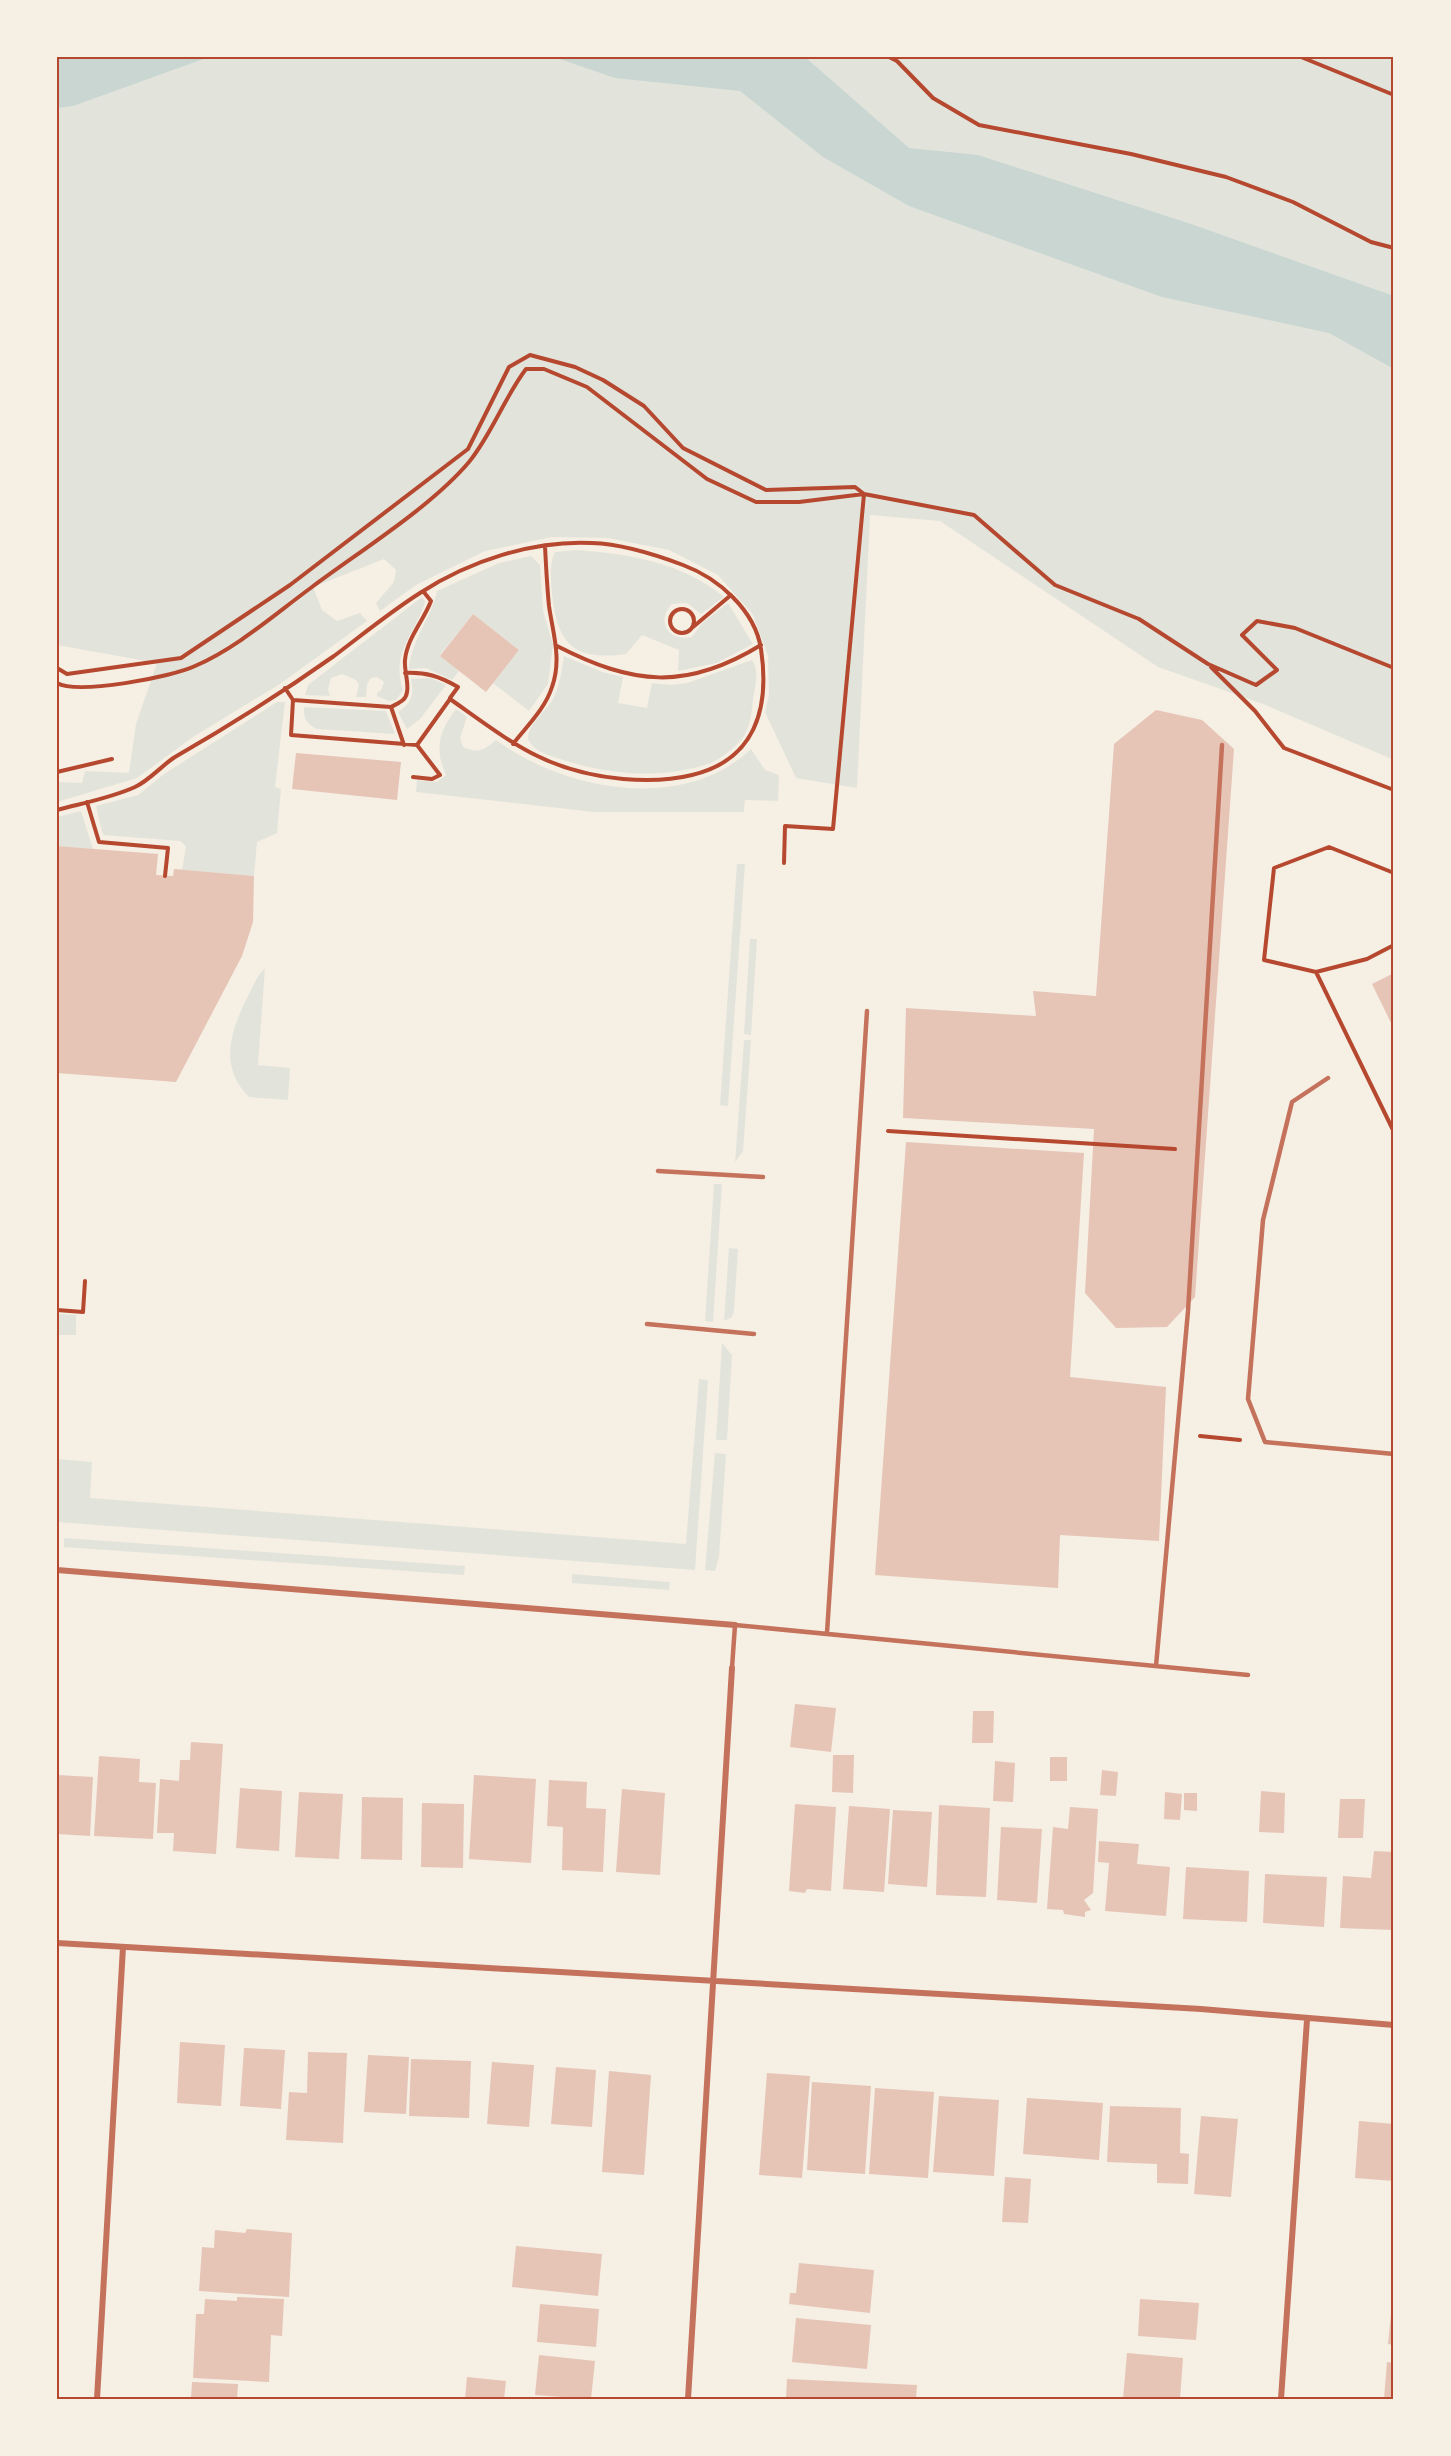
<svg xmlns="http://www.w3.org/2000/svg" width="1451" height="2456" viewBox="0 0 1451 2456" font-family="'Public Sans',sans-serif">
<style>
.green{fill:#e2e4dc}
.water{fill:#c9d6d2}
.building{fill:#e6c5b7}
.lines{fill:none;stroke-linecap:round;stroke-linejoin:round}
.path{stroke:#b5482f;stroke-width:4}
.service{stroke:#c5725c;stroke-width:4.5}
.minor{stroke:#c5725c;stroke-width:6}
.neatline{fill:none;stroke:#b5482f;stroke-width:2}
</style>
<rect width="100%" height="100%" fill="#f6efe4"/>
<path class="green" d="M57 57H1394V760L1263 704 1158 667 940 521 870 515 857 788 796 778 765 712 769 695 768 656 753 615 718 575 669 550 608 538 552 537 485 551 416 585 380 611 376 603 394 582 396 570 384 559 313 587 322 610 337 621 360 613 367 621 280 684 193 737 137 778 57 802V782L82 783 85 771 129 773 136 724 157 663 57 645Z
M576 550C629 554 682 562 724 597L701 614 687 603 672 604C655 622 669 642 692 637L702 623 728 603 753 644 717 663 678 671 679 650 642 635 626 654C573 661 558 645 552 594 551 582 549 563 555 552Z
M531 556 540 565 543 611 553 644 548 684 529 711 493 683 519 650 473 614 440 655 459 671 452 680 426 668 409 669C411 640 431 619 437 591L499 563Z
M422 597 425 601C417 633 390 651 403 690L396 700 389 701 377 696V693L381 690 384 682 377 677 371 678 367 684 366 697H356L359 685 356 680 342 674 331 678 328 689 330 696 305 695 308 685Z
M564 656 602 672 623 677 618 703 647 708 652 683 671 685 687 683 752 660C760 671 755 687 753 699 752 711 750 729 742 739 733 749 719 761 705 765 657 780 604 774 557 758 545 754 534 751 528 739 528 723 545 713 553 699 560 685 562 670 564 656Z
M431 678 446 685 420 719 407 729 398 712C412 703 414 695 411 679Z
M277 702H285L275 787 281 789 277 833 257 842 254 876 182 870 186 846 180 841 104 835 102 832 96 806 138 795 164 774Z
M304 707 386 711 395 734 317 729C307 724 303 719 304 707Z
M456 709 467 717 460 738 463 747C478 754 484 750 496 740 565 791 684 813 751 749L765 770 779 775 778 801 745 800 744 812H594L416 792 417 780 437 782 446 775C434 748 439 732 456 709Z
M81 811 93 849 57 846V817Z
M737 864H745L728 1106 720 1105Z
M750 939H757L751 1035 744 1034Z
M265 968 258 1065 290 1068 288 1100 249 1097C219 1067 230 1033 246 1000 252 989 256 977 265 968Z
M744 1040H751L743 1151 735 1162Z
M714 1184H722L713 1322 705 1321Z
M729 1248 738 1249 734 1311 732 1317 724 1321Z
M57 1314 76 1315V1335H57Z
M722 1343 732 1355 727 1440H716Z
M699 1379 708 1380 695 1570 57 1522V1459L92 1462 90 1498 686 1544Z
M715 1453 726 1454 719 1557 715 1571 705 1570Z
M64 1538 465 1566 464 1575 64 1547Z
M572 1574 670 1582 669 1590 572 1583Z"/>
<path class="water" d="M57 57H209L73 106 57 108Z
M554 57H805L909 148 978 155 1191 224 1394 296V369L1329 333 1162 297 909 206 823 157 740 91 615 78Z"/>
<path class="building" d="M473 614 519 650 486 692 440 656Z
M1156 710 1202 720 1234 749 1195 1297 1167 1327 1116 1328 1085 1293 1094 1129 903 1118 906 1008 1036 1016 1033 991 1096 996 1114 744Z
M296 753 401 762 397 800 292 789Z
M57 846 158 854 156 875 173 876 174 869 254 876 253 922 242 956 176 1082 57 1073Z
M1394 973V1029L1372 984Z
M906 1142 1084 1153 1070 1377 1166 1387 1159 1541 1060 1535 1058 1588 875 1575Z
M795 1704 836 1708 831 1752 790 1747Z
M973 1711H994L993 1743H972Z
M191 1742 223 1744 216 1854 173 1851 174 1833H157L160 1779 179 1781 180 1760H190Z
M833 1755H854L853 1793 832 1792Z
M99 1756 140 1759 139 1782 156 1783 153 1839 94 1836Z
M1050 1757H1067V1781H1050Z
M995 1761 1015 1763 1013 1802 993 1801Z
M1102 1770 1118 1772 1116 1796 1100 1795Z
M57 1775 93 1777 90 1836 57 1834Z
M474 1775 536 1779 531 1863 469 1859Z
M549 1780 587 1782 586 1808 606 1809 603 1872 562 1870 563 1827 547 1826Z
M240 1788 282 1791 279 1851 236 1848Z
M622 1789 665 1793 660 1875 616 1872Z
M1261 1791 1285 1793 1284 1833 1259 1832Z
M299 1792 343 1794 339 1859 295 1857Z
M1165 1792 1182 1794 1180 1820 1164 1819Z
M1184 1793H1197V1811L1184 1810Z
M362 1797 403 1798 402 1860 361 1859Z
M1340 1799H1365L1363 1838H1338Z
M422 1803 464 1804 463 1868 421 1867Z
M795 1804 836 1807 831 1891 807 1889 805 1893 789 1891Z
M939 1805 990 1808 986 1897 936 1895Z
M849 1806 890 1809 884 1892 843 1889Z
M1070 1807 1098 1809 1093 1893 1084 1900 1091 1910 1085 1912V1917L1064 1914 1063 1910 1047 1909 1053 1827 1068 1829Z
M893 1810 932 1812 927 1887 888 1884Z
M1001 1827 1042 1829 1037 1903 997 1900Z
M1099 1841 1139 1844 1137 1864 1170 1867 1166 1916 1105 1911 1109 1863 1098 1862Z
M1374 1851 1394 1852V1930L1340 1928 1343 1876 1371 1878Z
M1186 1867 1249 1871 1247 1922 1183 1919Z
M1265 1874 1327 1877 1324 1927 1263 1923Z
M180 2042 225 2045 221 2106 177 2103Z
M244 2048 285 2050 281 2109 240 2106Z
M308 2052 347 2053 343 2143 286 2140 289 2092 307 2093Z
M368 2055 409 2057 406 2114 364 2112Z
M411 2059 471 2061 469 2118 409 2116Z
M492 2062 534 2065 529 2127 487 2124Z
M556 2067 596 2070 592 2127 551 2124Z
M609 2071 651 2075 644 2175 602 2172Z
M767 2073 810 2076 802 2178 759 2175Z
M812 2082 871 2086 865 2174 807 2170Z
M875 2088 934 2092 928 2178 869 2174Z
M939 2096 999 2100 994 2176 933 2172Z
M1027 2098 1103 2103 1099 2160 1023 2154Z
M1110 2106 1181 2108 1180 2153 1189 2154 1188 2184 1157 2183V2164L1107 2162Z
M1201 2116 1238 2119 1231 2197 1194 2194Z
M1359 2121 1394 2124V2181L1355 2178Z
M1005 2177 1031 2179 1028 2223 1002 2222Z
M247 2229 292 2233 289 2297 199 2291 202 2247 214 2248 215 2230 245 2233Z
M516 2246 602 2254 598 2296 512 2287Z
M799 2263 874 2270 870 2313 789 2304 790 2293H796Z
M237 2297 284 2299 282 2336 271 2335 269 2382 193 2378 196 2314H204L205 2299 237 2301Z
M1140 2299 1199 2303 1196 2340 1138 2336Z
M540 2304 599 2309 596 2347 537 2342Z
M1392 2305H1394V2345L1388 2344Z
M796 2318 871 2325 867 2369 792 2362Z
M1127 2353 1183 2358 1180 2399H1123Z
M539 2355 595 2361 591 2399 535 2395Z
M1387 2362 1394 2363V2399H1384Z
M467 2377 506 2381 504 2399H465Z
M787 2379 917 2385 916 2399H786Z
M192 2382 238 2384 237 2399H191Z"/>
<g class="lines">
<path class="path" d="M889 57 897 61 933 98 979 125 1131 154 1226 177 1293 202 1371 242 1394 248
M1301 57 1394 95
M670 621a12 12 0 1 1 24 0a12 12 0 1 1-24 0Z
M693 627 731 595
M557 646C633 685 686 691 761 645
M1211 667 1255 711 1284 748 1394 790
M57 668 67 674 181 658 290 585 468 449 509 367 530 355 575 367 603 380 644 406 683 448 766 490 855 487 864 494 974 515 1055 585 1139 619 1208 664 1256 685 1277 670 1242 635 1257 621 1295 628 1394 668
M405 673C426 672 439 676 458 687L450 698
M57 683C78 695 172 677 195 666 237 648 275 614 312 587 360 551 431 507 469 462 492 434 504 398 526 369H544L587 387 707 479 756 502H799L864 494 833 829 785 826 784 863
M293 700 391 707C398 703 406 701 407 692 409 682 404 671 405 660 407 638 424 620 431 601L423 591
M391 707 404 745
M513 744C527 726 545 709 552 687 562 659 553 634 549 606 547 586 546 566 545 546
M57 772 112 759
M413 777 432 779 440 775 417 745
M87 802 99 842 168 848 165 876
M57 810C83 803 111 798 135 787 150 780 161 766 175 757 229 726 283 692 334 656 362 635 390 612 420 593 469 561 533 540 592 543 623 544 654 554 683 565 718 578 755 610 761 649 770 709 755 760 692 775 668 781 647 781 623 779 546 772 511 742 450 699L417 745 291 735 293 700 285 688
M1394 945 1367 959 1316 972 1394 1132
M1316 972 1264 960 1274 868 1329 847 1394 873
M888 1131 1175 1149
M57 1310 83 1312 85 1281
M1200 1436 1240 1440"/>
<path class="service" d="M1328 1078 1292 1102 1263 1220 1248 1399 1265 1442 1394 1454
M658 1171 763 1177
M647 1324 754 1334
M827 1633 867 1011
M1156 1666 1188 1311 1222 745
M732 1668 735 1625 1248 1675"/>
<path class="minor" d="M57 1570 735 1625
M57 1943 1201 2009 1394 2025
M97 2399 123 1947
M688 2399 732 1668
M1281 2399 1307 2020"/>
</g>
<rect width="1451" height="2456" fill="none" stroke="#f6efe4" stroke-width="117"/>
<rect x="58" y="58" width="1334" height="2340" class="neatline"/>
</svg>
